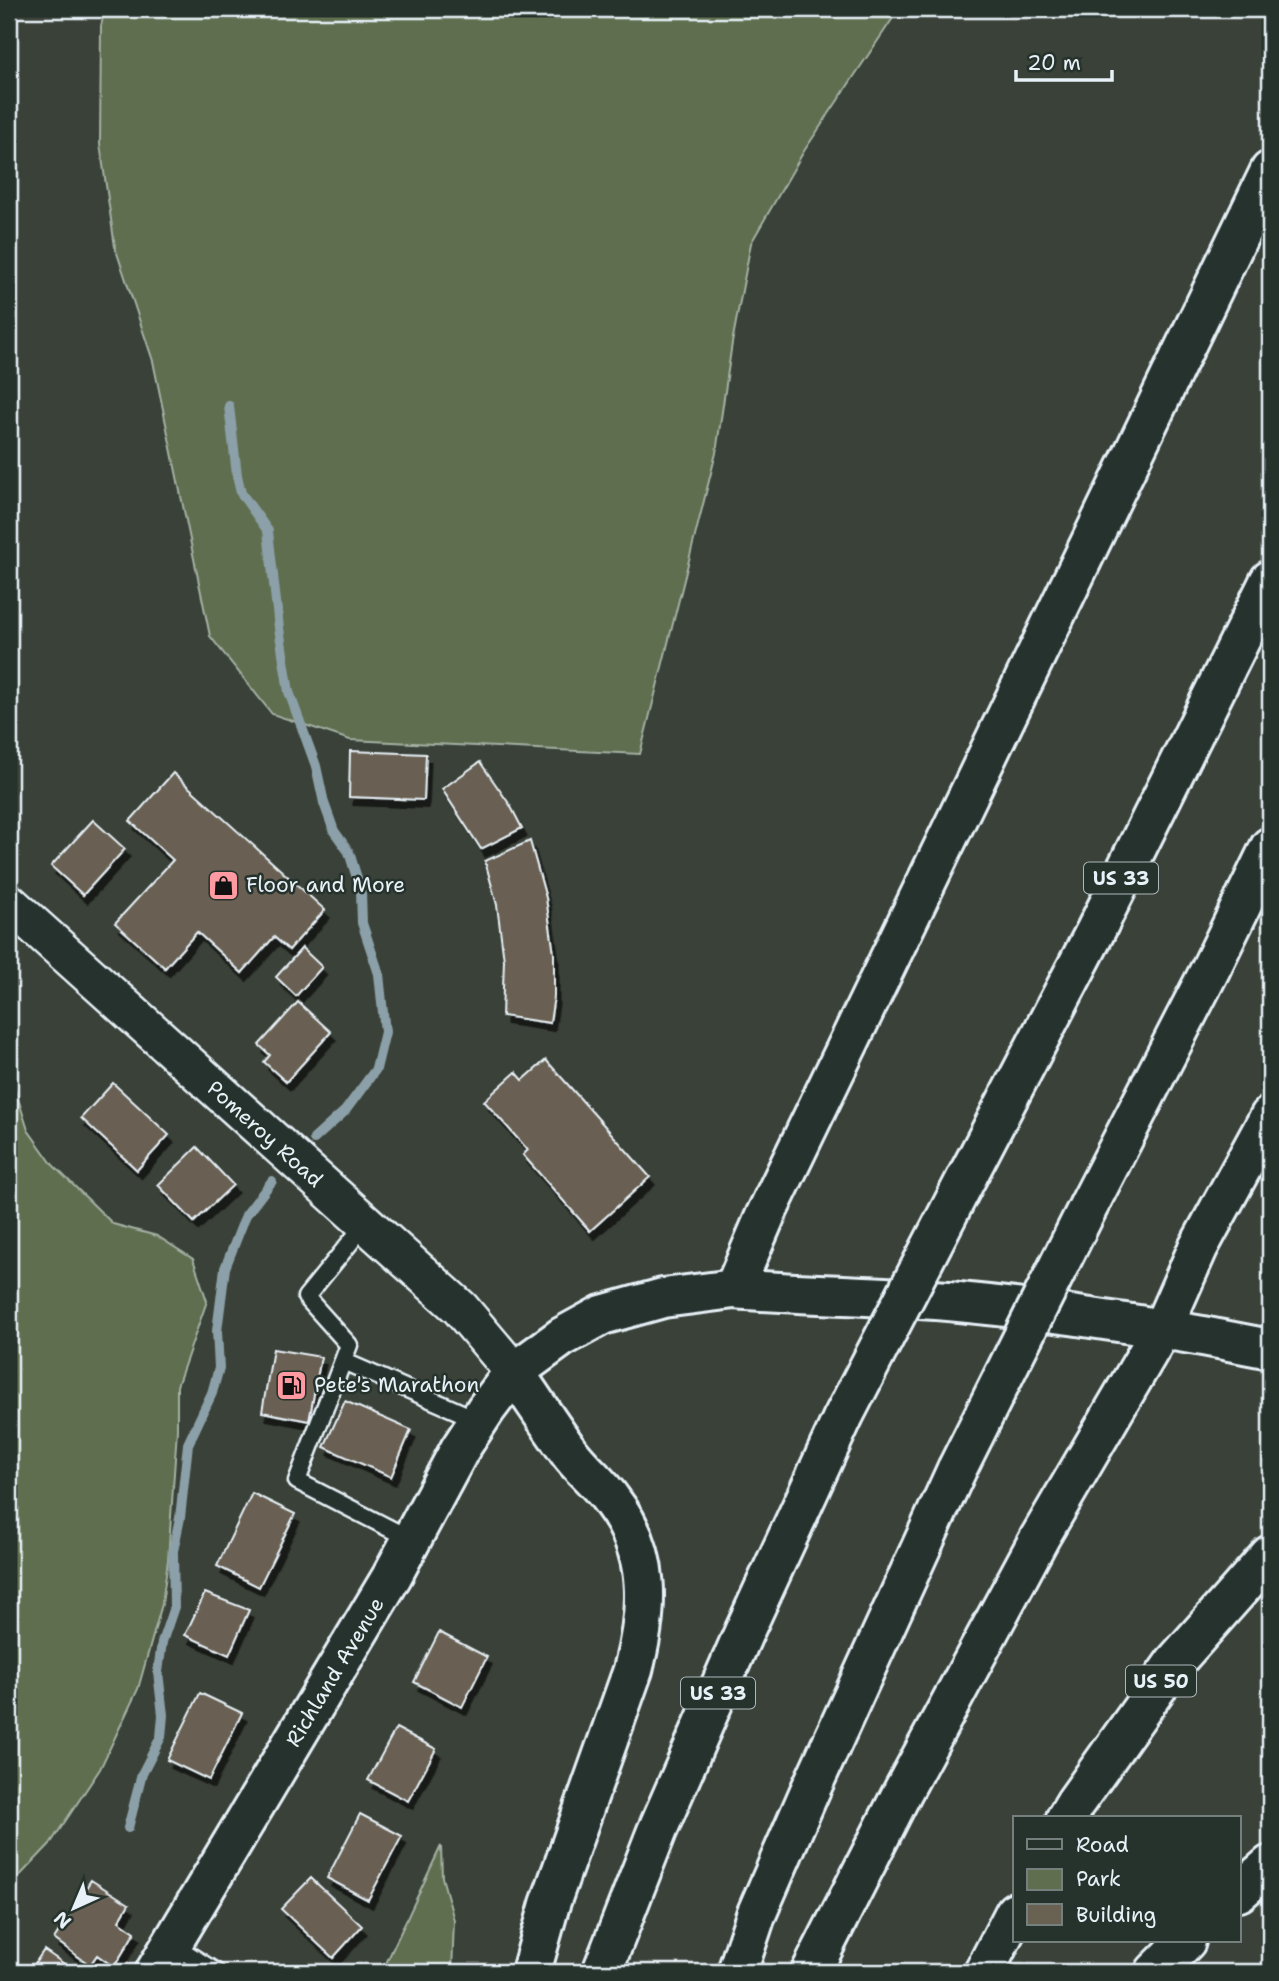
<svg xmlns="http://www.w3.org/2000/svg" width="1279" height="1981" viewBox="0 0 1279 1981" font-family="'Shantell Sans',sans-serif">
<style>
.green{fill:#5f6e4f;stroke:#a4b0a4;stroke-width:2}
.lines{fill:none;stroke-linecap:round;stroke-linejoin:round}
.stream{stroke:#8ba0a8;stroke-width:10}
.building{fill:#696152;stroke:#e8f1f8;stroke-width:2;filter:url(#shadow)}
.service-casing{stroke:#e8f1f8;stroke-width:21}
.tertiary-casing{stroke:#e8f1f8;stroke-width:42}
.secondary-casing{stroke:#e8f1f8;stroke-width:44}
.trunk-casing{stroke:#e8f1f8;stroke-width:44}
.motorway-casing{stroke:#e8f1f8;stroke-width:44}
.service{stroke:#26332d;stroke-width:16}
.tertiary{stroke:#26332d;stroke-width:37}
.secondary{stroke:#26332d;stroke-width:38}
.trunk{stroke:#26332d;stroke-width:38}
.motorway{stroke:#26332d;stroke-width:38}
.motorway-bridge-casing{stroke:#e8f1f8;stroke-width:44;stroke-linecap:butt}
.motorway-bridge{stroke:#26332d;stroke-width:38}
.labels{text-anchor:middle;stroke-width:5;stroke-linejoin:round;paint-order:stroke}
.shield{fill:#26332d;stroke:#aeb8bb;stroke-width:2}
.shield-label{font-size:19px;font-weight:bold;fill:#e8f1f8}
.poi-label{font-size:21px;fill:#e8f1f8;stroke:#26332d;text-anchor:start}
.street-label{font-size:21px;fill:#e8f1f8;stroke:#26332d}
</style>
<defs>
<filter id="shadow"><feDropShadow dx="4.5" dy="8" stdDeviation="0" flood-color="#0009"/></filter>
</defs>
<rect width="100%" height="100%" fill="#3a4138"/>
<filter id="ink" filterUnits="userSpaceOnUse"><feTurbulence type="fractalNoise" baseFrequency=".0143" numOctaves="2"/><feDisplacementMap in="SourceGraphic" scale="14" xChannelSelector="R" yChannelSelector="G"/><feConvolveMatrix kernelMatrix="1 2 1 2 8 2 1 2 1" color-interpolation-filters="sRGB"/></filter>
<g filter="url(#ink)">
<path class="green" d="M105 9H899L804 151 751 243 732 343 716 453 640 754 350 740 272 714 210 636 153 361 115 247 100 144 101 26Z
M9 1057 14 1086 28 1130 53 1165 113 1224 157 1236 193 1259 207 1301 177 1386V1430L168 1560 162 1604 138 1689 100 1769 50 1844 9 1887Z
M441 1846 442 1877 454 1920 452 1972H382Z"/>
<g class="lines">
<path class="stream" d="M229 406 237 475 241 493 268 531 279 628 289 692 316 766 324 803 334 831 349 852 361 891 362 923 379 974 385 1032 376 1069 345 1111 314 1139
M128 1828 142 1774 161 1737 163 1715 158 1672 162 1642 174 1607 173 1551 180 1518 188 1444 212 1393 219 1368 217 1331 225 1268 246 1215 272 1181"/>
</g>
<path class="building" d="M350 751 426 754 424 800 349 797Z
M480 762 510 805 522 828 481 849 442 789Z
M173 773 325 910 289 950 274 937 242 973 197 932 165 968 115 923 173 860 130 821Z
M93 820 125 849 83 895 51 866Z
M530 841 546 898 554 954V996L550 1023 502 1016 504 960 497 905 485 861Z
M302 948 322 967 296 996 276 977Z
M298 1002 331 1032 286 1082 264 1062 270 1055 259 1045Z
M546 1060 650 1177 590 1231 523 1155 528 1150 484 1101 516 1072 523 1080Z
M113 1083 169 1135 137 1170 81 1118Z
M197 1147 233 1185 194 1222 158 1185Z
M273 1349 321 1357 309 1421 262 1412Z
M345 1401 411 1430 391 1477 324 1447Z
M252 1493 295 1514 259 1587 217 1566Z
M205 1593 249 1610 229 1655 185 1635Z
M439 1632 487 1657 462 1707 414 1682Z
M200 1693 242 1713 209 1780 167 1760Z
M396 1728 436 1749 408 1801 368 1780Z
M360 1814 402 1836 368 1900 327 1878Z
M311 1878 362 1926 333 1958 281 1909Z
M91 1880 129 1904 119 1921 135 1932 114 1967 97 1955 90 1965 54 1939Z
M44 1950 76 1972H29Z"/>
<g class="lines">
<defs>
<path id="service" d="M366 1223 306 1297 349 1345 297 1481 410 1539
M343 1361 478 1420
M172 1944 216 1972"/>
<path id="tertiary" d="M9 903 460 1308 514 1372"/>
<path id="secondary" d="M155 1972 392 1576 460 1449 486 1409 514 1372 562 1337 602 1315 663 1298 734 1289"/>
<path id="trunk" d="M734 1289C809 1295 884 1295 959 1302 1063 1312 1167 1328 1270 1349"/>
<path id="motorway" d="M968 1175 1095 932 1270 580
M1089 1205 1211 968 1270 847
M734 1289 766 1214 1270 171
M514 1372C533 1399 550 1426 569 1452 582 1470 600 1483 612 1501 652 1553 649 1609 633 1670L550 1904 531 1972
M1066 1818 1075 1803 1175 1662 1270 1555
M1239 1892 1270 1865
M602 1972 657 1831 744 1632 843 1417
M737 1972 756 1915 809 1793 957 1469
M811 1972 903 1791 1040 1537 1163 1327 1198 1248 1270 1116
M984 1972 1015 1912
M1155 1972 1186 1941"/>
</defs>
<use href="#service" class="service-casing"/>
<use href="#tertiary" class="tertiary-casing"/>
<use href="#secondary" class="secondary-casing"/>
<use href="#trunk" class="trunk-casing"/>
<use href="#motorway" class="motorway-casing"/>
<use href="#service" class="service"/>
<use href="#tertiary" class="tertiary"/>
<use href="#secondary" class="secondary"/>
<use href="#trunk" class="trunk"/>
<use href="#motorway" class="motorway"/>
<defs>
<path id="motorway-bridge" d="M843 1417 968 1175
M957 1469 1089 1205"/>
</defs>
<use href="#motorway-bridge" class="motorway-bridge-casing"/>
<use href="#motorway-bridge" class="motorway-bridge"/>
</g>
</g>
<defs>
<symbol id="shop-square" viewBox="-11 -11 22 22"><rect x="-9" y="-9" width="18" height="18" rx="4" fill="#ff9aa2" stroke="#26332d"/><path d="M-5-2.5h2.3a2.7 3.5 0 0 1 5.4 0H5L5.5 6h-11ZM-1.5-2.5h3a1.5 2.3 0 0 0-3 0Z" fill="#111"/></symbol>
<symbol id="fuel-square" viewBox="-11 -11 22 22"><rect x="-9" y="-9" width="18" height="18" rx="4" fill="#ff9aa2" stroke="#26332d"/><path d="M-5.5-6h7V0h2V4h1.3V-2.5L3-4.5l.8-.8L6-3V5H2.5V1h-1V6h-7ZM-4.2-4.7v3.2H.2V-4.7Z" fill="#111"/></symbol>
</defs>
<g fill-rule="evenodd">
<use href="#shop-square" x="206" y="868" width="35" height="35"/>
<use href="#fuel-square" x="274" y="1368" width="35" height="35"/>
</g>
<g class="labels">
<g class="shield">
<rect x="1084" y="862.5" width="74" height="31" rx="5"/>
<rect x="1126" y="1665.5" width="70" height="31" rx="5"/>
<rect x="681" y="1677.5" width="74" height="31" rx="5"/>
</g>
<g class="shield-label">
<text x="1121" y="885">US 33</text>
<text x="1161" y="1688">US 50</text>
<text x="718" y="1700">US 33</text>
</g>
<g class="poi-label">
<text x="246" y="892">Floor and More</text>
<text x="314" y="1392">Pete's Marathon</text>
</g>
<g class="street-label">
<text transform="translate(265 1134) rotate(42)" y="7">Pomeroy Road</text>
<text transform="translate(335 1672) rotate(-59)" y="7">Richland Avenue</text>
</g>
</g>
<rect width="1279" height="1981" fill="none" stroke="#26332d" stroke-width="35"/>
<rect x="18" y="18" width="1244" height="1946" fill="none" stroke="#e8f1f8" stroke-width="2.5" filter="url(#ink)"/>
<rect x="1013" y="1816" width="228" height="126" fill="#26332d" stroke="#747f7e" stroke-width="2"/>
<rect x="1027" y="1839" width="35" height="10" fill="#26332d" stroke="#747f7e" stroke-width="2"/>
<text x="1076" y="1852" font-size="21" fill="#e8f1f8">Road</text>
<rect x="1027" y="1869" width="35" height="21" fill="#5f6e4f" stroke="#747f7e" stroke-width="2"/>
<text x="1076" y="1886" font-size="21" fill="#e8f1f8">Park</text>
<rect x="1027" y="1904" width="35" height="21" fill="#696152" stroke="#747f7e" stroke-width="2"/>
<text x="1076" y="1922" font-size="21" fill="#e8f1f8">Building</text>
<g transform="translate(74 1908) rotate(224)" stroke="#26332d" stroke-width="5" paint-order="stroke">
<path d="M0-5L12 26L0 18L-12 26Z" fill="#e8f1f8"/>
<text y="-10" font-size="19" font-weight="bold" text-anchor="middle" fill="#e8f1f8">N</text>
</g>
<path d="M1016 70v10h96v-10" fill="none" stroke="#e8f1f8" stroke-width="3.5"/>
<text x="1027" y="70" font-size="21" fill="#e8f1f8" stroke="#26332d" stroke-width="5" paint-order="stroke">20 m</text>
</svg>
